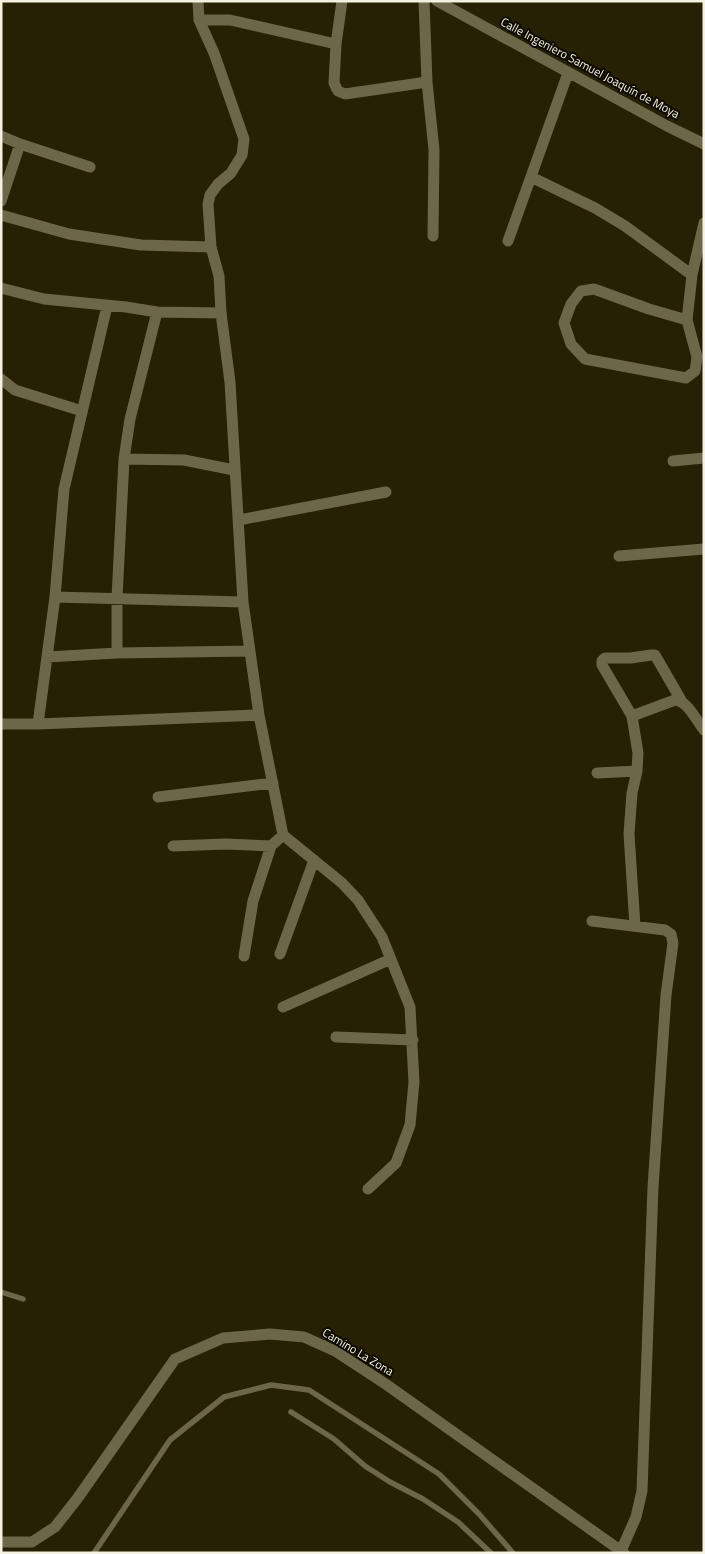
<svg xmlns="http://www.w3.org/2000/svg" width="705" height="1554" viewBox="0 0 705 1554" font-family="'Titillium Web',sans-serif">
<style>
.lines{fill:none;stroke-linecap:round;stroke-linejoin:round}
.lane{stroke:#6d6749;stroke-width:5.5}
.street{stroke:#6d6749;stroke-width:11}
.labels{text-anchor:middle;stroke-width:4;stroke-linejoin:round;paint-order:stroke}
.street-label{font-size:12px;fill:#f4f1e0;stroke:#0d0a02}
</style>
<rect width="100%" height="100%" fill="#262004"/>
<g class="lines">
<path class="lane" d="M1 1292 23 1299
M291 1412 334 1439 365 1466 390 1482 423 1499 458 1522 491 1553
M94 1553 170 1440 224 1397 271 1385 309 1390 439 1474 479 1514 513 1553"/>
<path class="street" d="M198 1 199 20 214 53 244 139 242 155 231 173 218 184 210 195 208 204 211 247 219 276 221 313 230 382 243 602 259 715 283 835 342 883 358 900 382 937 410 1007 414 1082 410 1125 396 1163 368 1189
M437 1 667 126 704 144
M199 20H230L336 44 334 83 338 91 345 94 427 82 424 1
M336 44 342 1
M427 82 434 150 433 236
M1 136 20 144 90 167
M531 177 595 208 625 226 692 275
M1 201 20 144
M1 215 69 234 141 245 211 247
M508 241 568 73
M1 288 44 299 126 307 157 312 221 313
M687 320 649 309 594 289 581 291 571 304 564 323 571 344 585 359 686 378 695 371 697 357 687 320 692 275 704 223
M1 379 15 390 82 411
M124 459 184 460 234 470
M673 461 704 458
M239 520 386 492
M619 556 704 549
M55 597 243 602
M117 653V598L124 459 130 419 157 312
M47 657 117 653 250 651
M632 716 675 700C688 701 696 720 704 730
M1 724H38L259 715
M38 724 55 597 64 489 107 306
M597 773 637 771
M158 797 273 783
M173 846 226 844 271 846 283 835
M592 921 665 930 671 934 673 943 666 995 653 1187 642 1491 636 1517 621 1551
M635 926 629 834 632 793 637 771 638 753 632 716 602 665V661L605 658H631L651 655H655L681 700
M280 954 314 860
M244 956 253 901 271 846
M283 1007 391 959
M336 1037 413 1040
M1 1542H32L55 1527 77 1499 175 1359 223 1338 270 1334 304 1337 335 1351 387 1385 624 1553"/>
</g>
<g class="labels">
<g class="street-label">
<text transform="translate(590 68) rotate(28)" y="4">Calle Ingeniero Samuel Joaquín de Moya</text>
<text transform="translate(358 1352) rotate(31)" y="4">Camino La Zona</text>
</g>
</g>
<rect width="705" height="1554" fill="none" stroke="#f4f1e0" stroke-width="5"/>
</svg>
